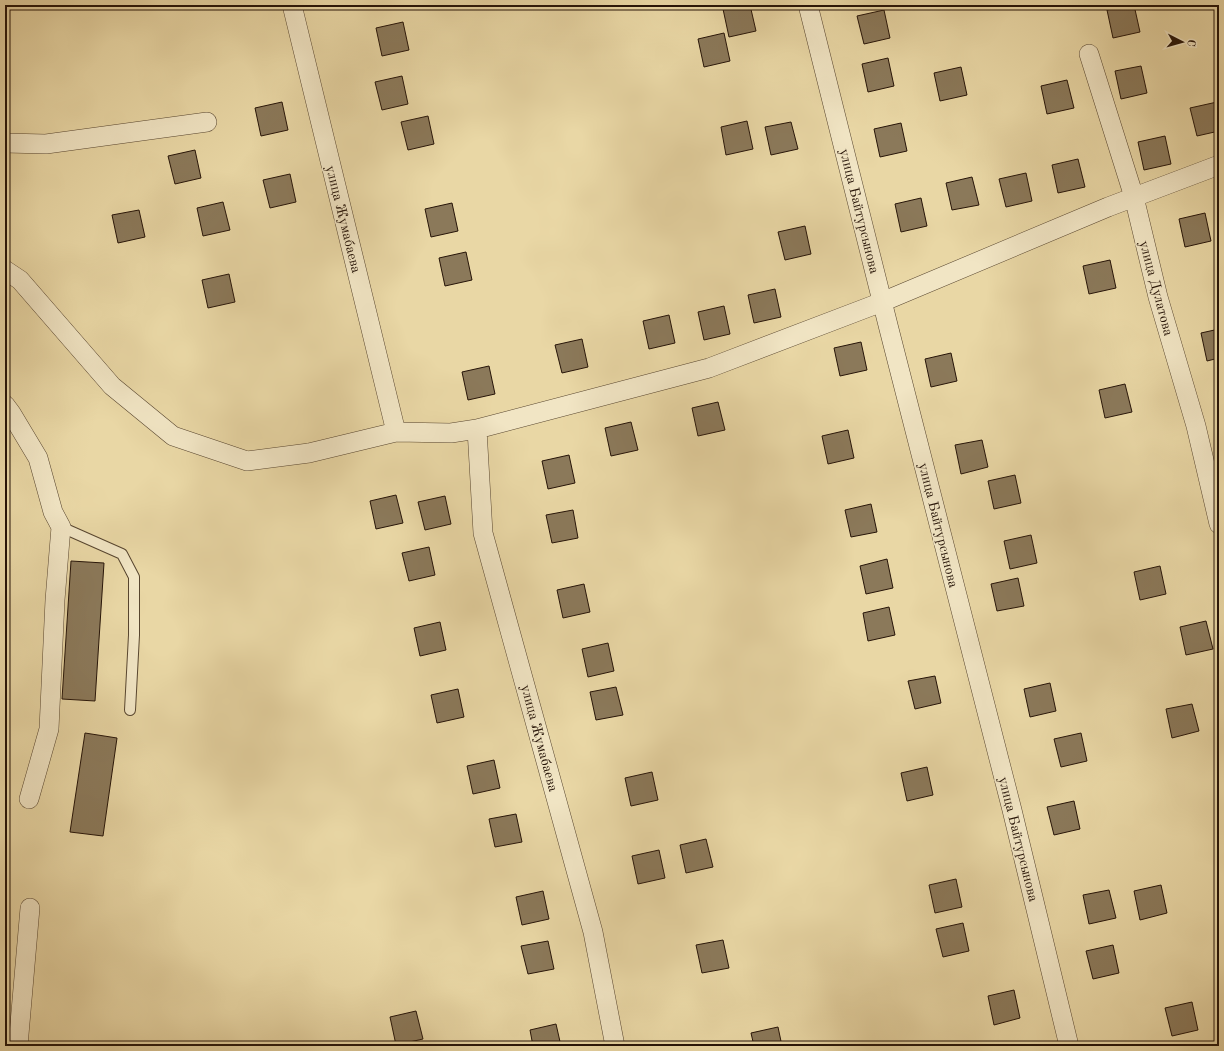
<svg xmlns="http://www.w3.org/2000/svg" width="1224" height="1051" viewBox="0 0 1224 1051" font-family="'Old Standard TT',serif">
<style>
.building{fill:#8b795a;stroke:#261408}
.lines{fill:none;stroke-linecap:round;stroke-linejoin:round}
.lane-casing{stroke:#57452f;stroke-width:12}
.street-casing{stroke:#57452f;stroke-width:20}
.lane{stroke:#f1e5c4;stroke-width:10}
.street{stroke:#f1e5c4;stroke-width:19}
.labels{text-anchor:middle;stroke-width:3;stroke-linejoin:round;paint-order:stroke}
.street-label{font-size:14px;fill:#261408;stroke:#f1e5c4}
</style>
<rect width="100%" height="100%" fill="#e9d7a5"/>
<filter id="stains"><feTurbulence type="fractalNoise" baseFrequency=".005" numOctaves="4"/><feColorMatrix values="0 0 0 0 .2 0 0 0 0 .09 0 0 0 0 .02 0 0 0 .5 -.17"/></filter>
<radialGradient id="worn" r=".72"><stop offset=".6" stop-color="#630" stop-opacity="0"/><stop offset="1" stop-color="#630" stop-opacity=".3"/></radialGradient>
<path class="building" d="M208 5H226L209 9Z
M741 5H750L756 31 729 37 723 9Z
M1130 5H1134L1140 32 1113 38 1107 10Z
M884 10 890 38 864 44 857 16Z
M403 22 409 50 382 56 376 28Z
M724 33 730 61 704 67 698 39Z
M888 58 894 86 868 92 862 64Z
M1141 66 1147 93 1121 99 1115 71Z
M961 67 967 95 940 101 934 73Z
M402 76 408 104 382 110 375 82Z
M1067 80 1074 108 1047 114 1041 86Z
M282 102 288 130 261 136 255 108Z
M1217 102 1219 112V131L1197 136 1190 108Z
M428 116 434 144 408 150 401 122Z
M747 121 753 149 726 155 721 127Z
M791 122 798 149 771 155 765 127Z
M901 123 907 151 880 157 874 129Z
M1165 136 1171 164 1144 170 1138 142Z
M195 150 201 178 175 184 168 156Z
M1078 159 1085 187 1058 193 1052 165Z
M1026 173 1032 201 1006 207 999 179Z
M290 174 296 202 270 208 263 180Z
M972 177 979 205 952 210 946 183Z
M921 198 927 226 901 232 895 204Z
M223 202 230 230 203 236 197 208Z
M452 203 458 231 431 237 425 209Z
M139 210 145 237 118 243 112 215Z
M1205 213 1211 241 1185 247 1179 219Z
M805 226 811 254 785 260 778 232Z
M466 252 472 280 445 286 439 258Z
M1110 260 1116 288 1089 294 1083 266Z
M229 274 235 302 208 308 202 280Z
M775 289 781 317 754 323 748 295Z
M724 306 730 334 704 340 698 312Z
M669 315 675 343 649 349 643 321Z
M1219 329V358L1207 361 1201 333Z
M582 339 588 367 562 373 555 345Z
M861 342 867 370 840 376 834 348Z
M951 353 957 381 931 387 925 359Z
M489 366 495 394 468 400 462 372Z
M1125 384 1132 412 1105 418 1099 390Z
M718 402 725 430 698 436 692 408Z
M631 422 638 450 611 456 605 428Z
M848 430 854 458 828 464 822 436Z
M982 440 988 467 961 474 955 445Z
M569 455 575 483 548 489 542 461Z
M1015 475 1021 503 994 509 988 481Z
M396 495 403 523 376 529 370 501Z
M445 496 451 524 425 530 418 502Z
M871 504 877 532 851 537 845 510Z
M573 510 578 538 552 543 546 515Z
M1031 535 1037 563 1010 569 1004 541Z
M429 547 435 575 409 581 402 553Z
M887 559 893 588 866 594 860 566Z
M71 561 104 563 95 701 62 699Z
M1160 566 1166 594 1140 600 1134 572Z
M1018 578 1024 606 997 611 991 584Z
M584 584 590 612 563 618 557 590Z
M889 607 895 635 868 641 863 613Z
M1206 621 1213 649 1186 655 1180 627Z
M440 622 446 650 420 656 414 628Z
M608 643 614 671 588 677 582 649Z
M935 676 941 703 915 709 908 681Z
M1050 683 1056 711 1030 717 1024 689Z
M616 687 623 715 596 720 590 692Z
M458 689 464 717 437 723 431 695Z
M1192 704 1199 731 1172 738 1166 709Z
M85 733 117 738 103 836 70 832Z
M1081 733 1087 761 1061 767 1054 739Z
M494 760 500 788 473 794 467 766Z
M927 767 933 795 907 801 901 773Z
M652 772 658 800 631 806 625 778Z
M1074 801 1080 829 1054 835 1047 807Z
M516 814 522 842 495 847 489 819Z
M706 839 713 867 686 873 680 845Z
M659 850 665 878 638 884 632 856Z
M956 879 962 907 935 913 929 885Z
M1161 885 1167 913 1140 920 1134 891Z
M1109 890 1116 918 1089 924 1083 895Z
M543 891 549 919 522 925 516 897Z
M963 923 969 951 943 957 936 929Z
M723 940 729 968 702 973 696 945Z
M548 941 554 969 528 974 521 946Z
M1113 945 1119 973 1093 979 1086 951Z
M1014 990 1020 1018 994 1025 988 996Z
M1192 1002 1198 1030 1172 1036 1165 1008Z
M416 1011 423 1039 396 1045 390 1017Z
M556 1024 561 1046H533L530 1030Z
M778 1027 782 1046H754L751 1033Z"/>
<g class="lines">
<defs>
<path id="lane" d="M61 527 122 554 134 577V635L130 710"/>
<path id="street" d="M292 5 396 432
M808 5 889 329 1012 810 1069 1046
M1089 54 1134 197 1158 297 1196 426 1219 524
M5 143 46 144 207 122
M5 270 20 280 112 386 173 436 247 461 309 453 396 432 451 433 477 429 709 368 882 302 1108 207 1219 165
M5 405 11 413 38 458 53 512 61 527 55 600 49 729 29 799
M477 429 483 533 593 932 615 1046
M18 1046 30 908"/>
</defs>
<use href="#lane" class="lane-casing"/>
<use href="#street" class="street-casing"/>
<use href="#lane" class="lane"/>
<use href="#street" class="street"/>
</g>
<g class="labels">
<g class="street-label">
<text transform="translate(860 211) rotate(76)" y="5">улица Байтурсынова</text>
<text transform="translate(344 219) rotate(76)" y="5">улица Жумабаева</text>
<text transform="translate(1157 288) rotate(75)" y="5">улица Дулатова</text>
<text transform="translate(939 525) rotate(76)" y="5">улица Байтурсынова</text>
<text transform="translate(540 738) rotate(75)" y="5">улица Жумабаева</text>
<text transform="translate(1019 839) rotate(76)" y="5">улица Байтурсынова</text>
</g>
</g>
<rect width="1224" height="1051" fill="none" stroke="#e9d7a5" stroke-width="20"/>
<rect x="6" y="6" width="1212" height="1039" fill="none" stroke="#261408" stroke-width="2"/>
<rect x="10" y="10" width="1204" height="1031" fill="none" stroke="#261408"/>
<g transform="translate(1182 42) rotate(96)" stroke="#f1e5c4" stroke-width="3" paint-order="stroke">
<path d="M0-3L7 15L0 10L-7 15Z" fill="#261408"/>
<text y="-6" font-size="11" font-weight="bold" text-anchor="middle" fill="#261408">С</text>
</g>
<rect width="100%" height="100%" filter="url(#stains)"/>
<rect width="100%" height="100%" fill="url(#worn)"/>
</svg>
